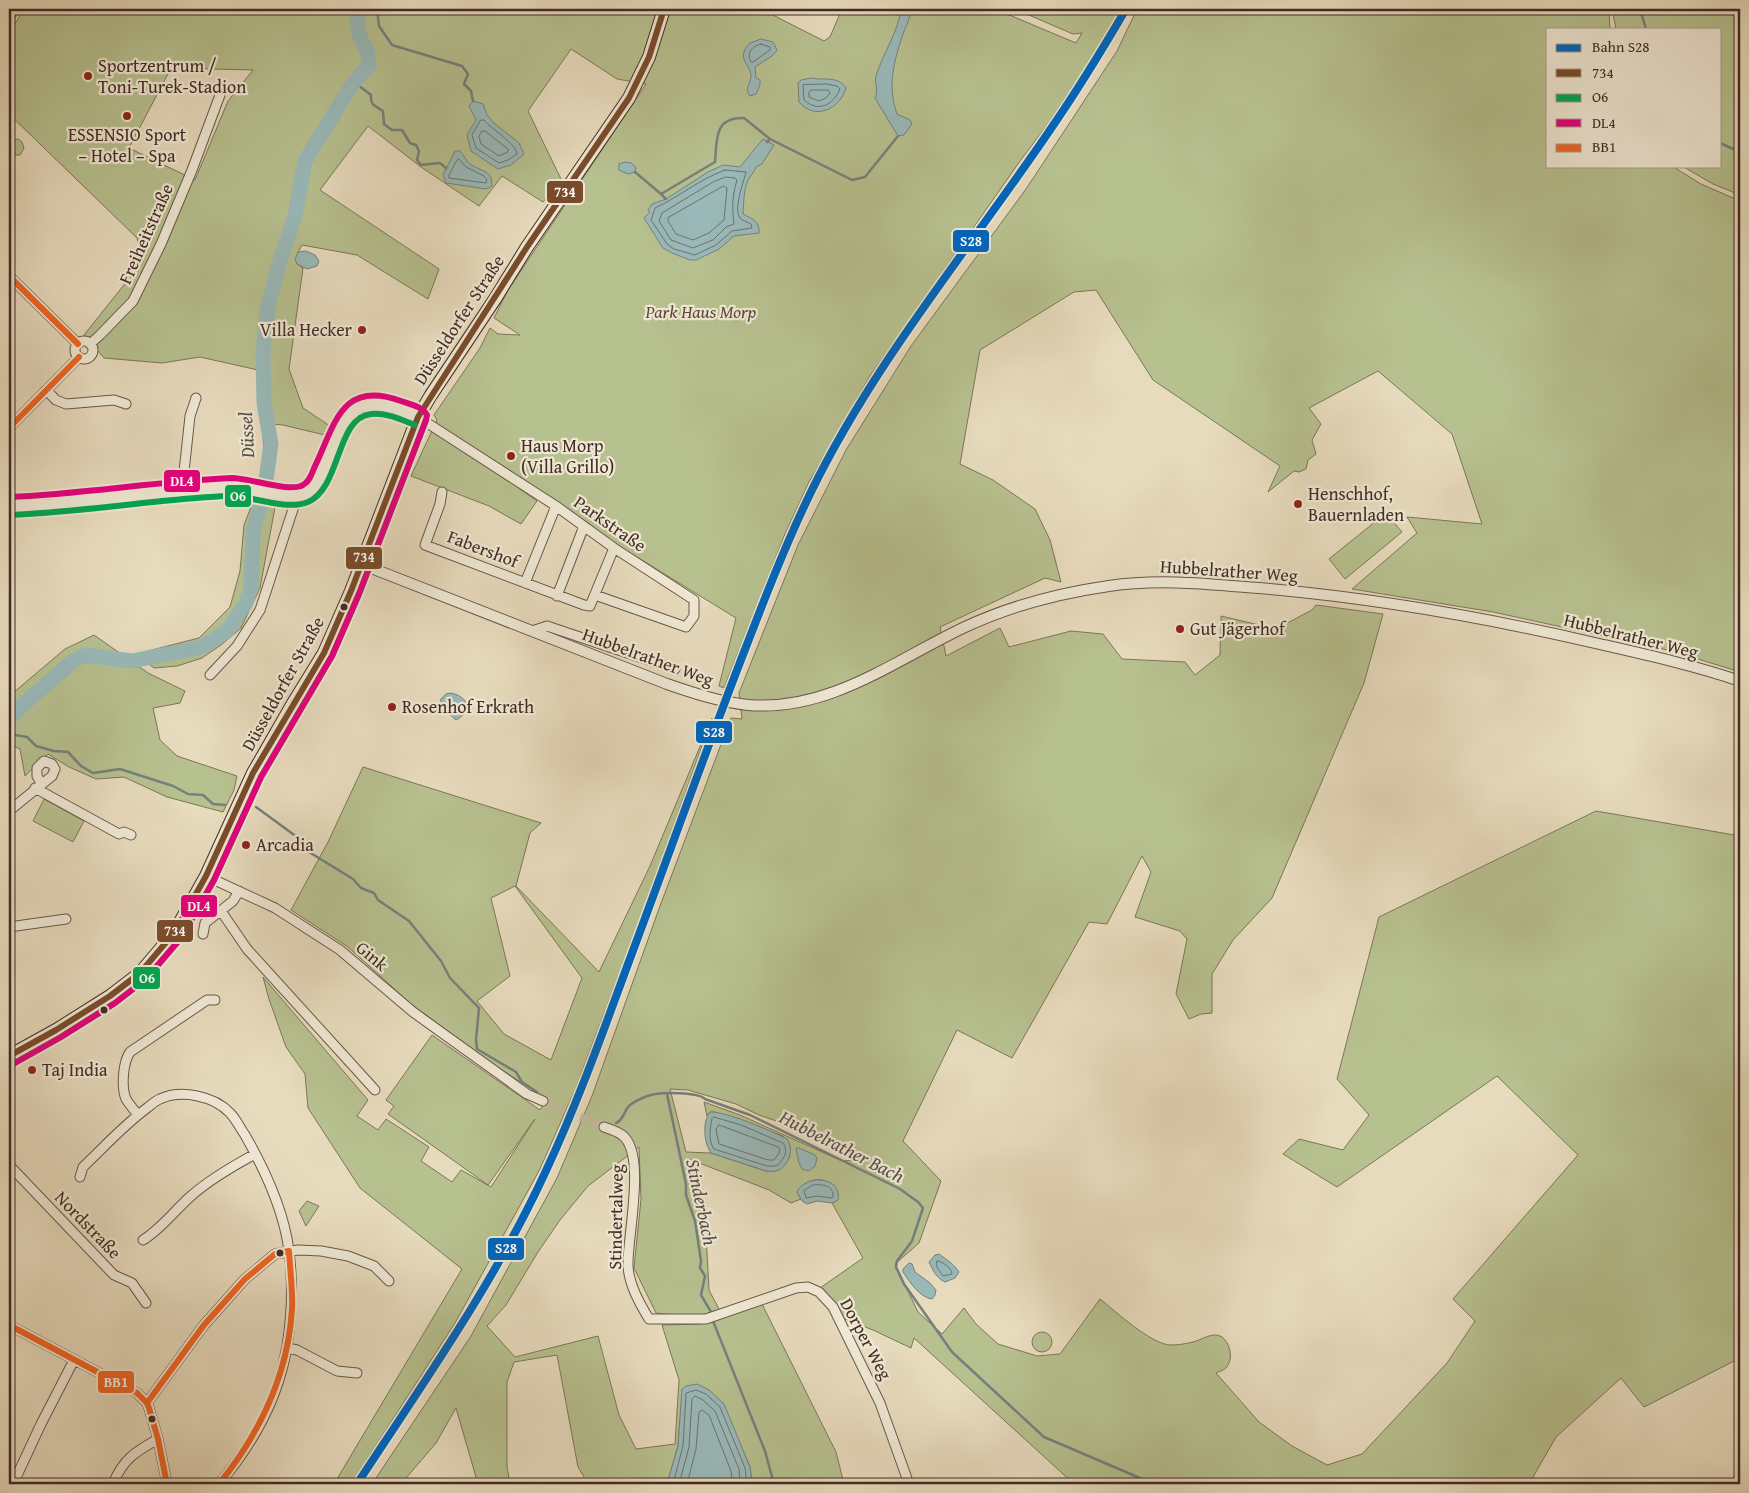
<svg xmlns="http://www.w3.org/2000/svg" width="1749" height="1493" viewBox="0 0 1749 1493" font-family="'Gentium Book Plus',serif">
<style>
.green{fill:#b7c08f;stroke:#7c7659;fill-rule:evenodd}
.water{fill:#99b9b9;stroke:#76807d}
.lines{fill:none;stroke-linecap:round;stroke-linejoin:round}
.shore{stroke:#6e726e;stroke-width:1}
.stream{stroke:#76807d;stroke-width:2.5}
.river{stroke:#99b9b9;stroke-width:15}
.minor-tunnel{stroke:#c6b89e;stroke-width:9;stroke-dasharray:9 4.5;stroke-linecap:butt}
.minor-casing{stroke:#6b574a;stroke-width:11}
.tertiary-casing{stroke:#6b574a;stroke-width:12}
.secondary-casing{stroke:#422b23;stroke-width:14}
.minor{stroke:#efe8d4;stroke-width:9}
.tertiary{stroke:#efe8d4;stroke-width:10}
.secondary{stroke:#efe8d4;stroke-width:12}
.bus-1-casing{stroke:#efe8d4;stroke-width:10}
.bus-2-casing{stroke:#efe8d4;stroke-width:10}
.bus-3-casing{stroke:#efe8d4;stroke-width:10}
.bus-4-casing{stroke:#efe8d4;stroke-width:10}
.bus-1{stroke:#7a4b2a;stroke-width:6}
.bus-2{stroke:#00a651;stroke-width:6}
.bus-3{stroke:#e5007d;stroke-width:6}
.bus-4{stroke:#f26522;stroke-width:6}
.rail-1-casing{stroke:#efe8d4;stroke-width:11}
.rail-1{stroke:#0065bd;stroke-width:8}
.poi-dot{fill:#8f2418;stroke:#efe8d4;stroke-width:2}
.bus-dot{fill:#422b23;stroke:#efe8d4;stroke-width:2}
.labels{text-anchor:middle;stroke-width:4.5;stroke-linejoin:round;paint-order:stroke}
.poi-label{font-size:18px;fill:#422b23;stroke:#efe8d4;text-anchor:start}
.street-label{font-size:18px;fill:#422b23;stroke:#efe8d4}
.park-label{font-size:18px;font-style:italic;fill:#594939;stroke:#efe8d4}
.water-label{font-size:19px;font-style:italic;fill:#584e48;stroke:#efe8d4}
.line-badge{stroke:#efe8d4;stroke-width:2}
.badge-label{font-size:14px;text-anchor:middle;font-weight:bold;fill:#fff}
</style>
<rect width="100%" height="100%" fill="#e7dbbd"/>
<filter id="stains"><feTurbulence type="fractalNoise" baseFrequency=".004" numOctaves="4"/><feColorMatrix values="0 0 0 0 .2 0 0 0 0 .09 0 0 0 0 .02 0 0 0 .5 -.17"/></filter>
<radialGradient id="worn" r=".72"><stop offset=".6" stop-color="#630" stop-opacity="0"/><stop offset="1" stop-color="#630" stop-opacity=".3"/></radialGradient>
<path class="green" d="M9 9H21L9 28Z
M88 9H761L824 41 830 37 842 9H995L1076 43 1082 33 1073 34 1015 9H1121L1103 42 1048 124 1020 161 870 376 809 482 785 534 724 688 719 686 736 618 614 543 519 479 486 465 537 501 521 524 489 506 411 476 437 420 434 415 480 348 490 328 498 334 520 335 494 318 508 290 646 84 617 79 571 49 528 111 561 179 543 202 502 176 479 206 421 167 368 126 320 190 439 269 428 299 357 255 302 245 298 252 297 264 303 268 289 369 303 408 333 428 329 436 283 425 272 424 270 475 262 473 264 452 258 370 200 357 162 363 104 358 84 335 143 261 137 238 9 114V33L23 11ZM171 68 253 70 228 101 195 180 129 148Z
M1137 9H1609L1610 29H1548V166H1672L1701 184 1740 201V672L1672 651 1493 612 1352 589 1417 533 1407 517 1482 524 1452 434 1378 371 1309 408 1321 424 1312 440 1316 454 1308 460 1306 469 1299 472 1294 471 1268 492 1280 466 1153 380 1096 290 1074 292 980 350 960 464 993 480 1035 509 1050 540 1061 582 1045 578 940 627 946 656 1000 628 1009 647 1071 631 1103 634 1122 659 1185 662 1195 675 1220 655 1221 616 1276 629 1312 610 1316 605 1383 614 1364 683 1272 898 1233 940 1212 974V1013L1201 1014 1189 1019 1176 994 1187 939 1180 931 1135 917 1151 872 1142 856 1107 924 1089 922 1012 1058 957 1030 903 1141 941 1181 919 1243 895 1264 918 1312 942 1334 964 1308 976 1324 998 1344 1037 1356 1060 1354 1100 1299C1115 1311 1151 1344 1170 1345 1177 1345 1186 1344 1193 1342 1202 1340 1213 1331 1222 1337 1230 1343 1233 1357 1228 1365 1226 1370 1220 1371 1216 1373L1259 1422 1292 1446 1327 1465 1362 1454 1447 1363 1475 1321 1453 1299 1578 1155 1497 1076 1337 1187 1283 1154 1299 1139 1343 1150 1369 1115 1337 1079 1379 917 1596 811 1740 836V1358L1644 1407 1621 1378 1556 1437 1529 1484H1074L914 1338 911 1348 873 1330 842 1318 820 1288 863 1258 832 1203 835 1202 823 1180C812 1179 804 1182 797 1192L801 1199 791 1203 769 1190 689 1159 706 1233 709 1290 720 1311C699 1317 678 1316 656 1313L634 1268 641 1199 639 1147 588 1186 560 1220 538 1252 506 1305 487 1326 515 1357 598 1336 619 1415 636 1449 675 1444 679 1380 662 1325 699 1324 762 1304 836 1452 844 1484H752L750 1467 737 1437 709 1390 697 1385 680 1420 678 1446 667 1484H588L578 1467 557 1355 514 1362 507 1382V1467L510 1484H478L456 1408 436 1443 401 1484H372L471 1336 557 1178 592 1096 660 906 731 718 742 719 739 693 798 545 846 450 911 346 1026 189 1117 51ZM670 1089 688 1090 736 1104 759 1115 782 1123 858 1160 842 1161 740 1115 704 1102 707 1116 710 1112H715L783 1136 790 1157C783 1167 779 1172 766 1171L711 1153 686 1152Z
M1612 9H1740V195L1713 184 1682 166H1720V29H1616Z
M9 134 14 140 18 139 22 142 24 148 20 155H16L13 148 9 147Z
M255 497 276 502 260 588 241 628 221 645 202 658 177 666 154 668 136 654 199 638 230 607 240 571 244 525Z
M1386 513 1402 532 1345 579 1329 559Z
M94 635 148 673 185 691 180 703 153 708 160 740 177 756 237 776 234 790 223 812 167 797 124 777 96 779 69 767 48 754 25 776 20 749 9 744V689L13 693 65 649Z
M712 718 643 911 575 1090 540 1169 455 1323 351 1484H334L462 1269 360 1188 308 1108 305 1074 286 1047 269 999 263 977 368 1100 357 1116 378 1130 386 1119 429 1147 421 1161 452 1182 461 1170 491 1187 535 1119 488 1185 388 1114 394 1106 386 1100 432 1035 540 1110 547 1099 496 1066 411 1004 348 947 291 910 328 842 363 767 541 823 530 833 516 886 599 972 650 866ZM515 886 582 978 551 1060 504 1034 477 1001 510 976 491 898Z
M44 799 84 821 73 842 33 821Z
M307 1201 319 1206 306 1226 299 1211Z
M1032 1342a10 10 0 1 1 20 0a10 10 0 1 1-20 0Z"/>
<path class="water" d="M901 9H910C911 19 906 25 903 34 894 61 887 86 897 114L910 120 912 124 904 135 898 136 875 98C879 90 874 84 876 76 883 53 898 33 901 9Z
M761 39 773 42 777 50 772 56 755 67 756 78 760 80V85L756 94 750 96C744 89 750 84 751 77 752 65 734 59 750 43Z
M811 78C824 81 837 75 846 88 840 109 815 121 799 102L798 83 801 80Z
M473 101 483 104 487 115 495 124 519 143 524 154 511 165 498 169 471 151 467 135 476 120 469 106Z
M763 139 774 145 762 164 756 167C754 172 753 173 750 177 743 187 744 203 743 214 752 219 760 221 759 233L734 236 719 249 696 260H690L672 253 663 248 644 218 650 212 648 210 652 204 666 199 708 172 723 165 740 167Z
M455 151H460C464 155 466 161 470 164 481 172 492 169 492 186L486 189 446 183 443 175Z
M625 162 631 163 636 167 635 172 628 174 619 170V164Z
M306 251 315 255 319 261 317 266 307 269 297 264 295 259 298 252Z
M451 693C469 697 473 711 456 720L444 709 440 700 446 694Z
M710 1112C725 1111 772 1131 787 1139 795 1149 788 1169 775 1171 772 1172 769 1171 766 1171L711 1153C704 1143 702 1122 710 1112Z
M796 1148H799L815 1155 817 1158 815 1166 809 1171 802 1169 799 1163Z
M816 1180C830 1180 840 1185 838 1200L832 1203 817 1201 807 1204 802 1201 797 1192C800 1185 808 1181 816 1180Z
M939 1254C947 1260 954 1264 959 1272L955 1278 945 1282C936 1278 933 1270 929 1262L935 1255Z
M909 1263 912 1264 915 1272 930 1283 936 1290 935 1295 932 1299C919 1297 910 1282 903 1272V1269Z
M697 1384 709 1390 724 1404 750 1467 752 1484H667L678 1446 682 1389 686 1386Z"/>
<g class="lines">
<path class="shore" d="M761 44 770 47V50L753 62H751C746 53 752 46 761 44Z
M826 84 837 86 840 89C833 105 819 113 804 100L803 85Z
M812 90H828L830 93 826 98 819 101 809 97V92Z
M481 120H484C492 130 516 143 517 154L508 160 499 163 476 148 472 135Z
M482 131H485L508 149V152L499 156 481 144 479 137Z
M459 159 466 167 484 176 487 180 486 183 449 178V175L457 160Z
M725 170 746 172C744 181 732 211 741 219 743 221 748 222 751 224L752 228 732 231 716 245 695 255 674 249 667 244 651 220 655 208C679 197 700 179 725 170Z
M726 177 735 178 737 180C732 198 732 206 734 224L726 227 713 240 693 248 671 240 659 221 662 213 713 182Z
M724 186 727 188 724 220 709 233 693 240 676 234 668 221V218Z
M714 1117 741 1125 783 1143C789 1151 784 1158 778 1165L774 1166H767L714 1149C708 1141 710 1128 712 1119Z
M719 1125 778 1147 780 1149 779 1153 774 1160H768L719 1144 716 1130Z
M813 1185C822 1184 834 1185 833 1197L831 1198 817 1196 806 1198 804 1191Z
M937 1261C942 1261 952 1268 952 1274L943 1276 937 1267Z
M673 1484 683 1446 686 1393 696 1390 706 1394 720 1407 745 1468 747 1484
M679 1484 689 1447 692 1399 695 1396 703 1400 715 1411 739 1469 740 1484
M687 1484 696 1449 699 1412 702 1410 709 1415 731 1471 733 1484"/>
<path class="stream" d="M377 9 379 26 392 45 462 66 468 74 464 84 471 91 473 101
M1640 9 1646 29
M354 82 371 95C370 105 375 106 383 111L384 124 392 130H402L410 143 416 145 419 151 417 160 421 165 440 163 446 168
M767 142 770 139 852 180 865 177 898 136
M1720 143 1740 152
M635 172 661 194 715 162C717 139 714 117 744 118L770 139
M661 194 666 199
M9 734 27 737 36 746 54 751 68 752 81 766 93 773 120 769 173 786 188 794 203 795 213 804 225 805
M256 807 301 840 309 852 353 879 361 888 374 893 378 900 409 921 441 961 450 978 479 1008 476 1040 477 1049 516 1072 522 1082 537 1092
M667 1094 686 1184V1195L695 1221 701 1261 700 1268 705 1276 701 1295 711 1312
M616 1123C624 1120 624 1110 630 1105 635 1101 646 1096 651 1095 662 1092 698 1092 705 1099L750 1115 900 1189 918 1202 923 1208 912 1241 897 1261 896 1267 904 1284 952 1352 1044 1437 1154 1484
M713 1321 765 1451 774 1484"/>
<path class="river" d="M9 717 73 661 86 655 132 661 202 647 227 631 246 603 251 588 253 532 265 487 271 444 264 403 263 352 268 306 279 264 295 216 305 161 341 102 354 82 369 66 368 53 359 35 357 18 364 9"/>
<path class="minor-tunnel" d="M543 1101 604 1127"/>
<defs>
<path id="minor" d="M9 276 78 344
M75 350a9 9 0 1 1 18 0a9 9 0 1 1-18 0Z
M90 344 100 335 133 301 161 244 192 170 220 95
M46 390 56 400 66 404 114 400 126 404
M418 417 556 506 614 548 694 600V616L686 627 595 595
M9 428 79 357
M182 490 190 416 196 398
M442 492 440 504 425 545 584 605 590 606 614 548
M525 583 556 506
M557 596 584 526
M532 631 547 626 675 669
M210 675 237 646 260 610 297 497
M35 788 119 834 124 832 131 835
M9 811 52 776 55 769 52 764 44 761 37 768V776L41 783
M206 876 275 908 340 950 413 1012 527 1094 543 1101
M221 911 247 949 375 1090
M9 927 66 919
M203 934 205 923 233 901 239 891
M138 1115C134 1110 129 1104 126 1099 121 1087 123 1062 130 1052L207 1000H215
M604 1127C610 1129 617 1131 622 1135 647 1153 627 1237 628 1266 629 1285 640 1304 649 1319H706L796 1288 808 1287 819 1292 833 1307 880 1403 909 1484
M9 1165 114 1275 132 1283 146 1303
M80 1177 83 1167C104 1147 124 1125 147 1108 151 1105 155 1101 160 1099 181 1089 214 1096 230 1113 236 1119 240 1128 245 1135 265 1170 284 1210 289 1251 293 1283 292 1315 287 1346 279 1397 252 1445 219 1484
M143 1240C161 1229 175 1210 191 1196 210 1179 233 1166 255 1154
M9 1325 137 1393 147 1403 149 1408 158 1439 167 1484
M287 1348 297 1350 337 1371 357 1373
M147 1403 204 1325 245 1279 275 1254 298 1250 321 1251 348 1256 374 1266 389 1281
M13 1484 41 1424 74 1360
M113 1484C123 1459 135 1452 158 1439"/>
<path id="tertiary" d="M9 506 53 504 182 490 235 487 297 497 307 493 315 487C346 432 335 380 418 417
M361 564 667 684C693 693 720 702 748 705 829 712 895 660 965 627 1010 606 1060 593 1109 586 1163 578 1216 585 1270 589 1379 599 1488 618 1595 643 1643 654 1693 665 1740 681"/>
<path id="secondary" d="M9 1056 56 1030 110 996 140 973 174 933 206 876 253 773 292 705 324 653 351 591 418 417 431 395 495 299 527 247 629 98 649 57 664 9"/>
</defs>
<use href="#minor" class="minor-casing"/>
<use href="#tertiary" class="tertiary-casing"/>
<use href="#secondary" class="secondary-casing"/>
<use href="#minor" class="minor"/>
<use href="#tertiary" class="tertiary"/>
<use href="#secondary" class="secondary"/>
<defs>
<path id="bus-1" d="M9 1056 56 1030 110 996 140 973 174 933 206 876 253 773 324 653 351 591 418 417 527 247 629 98 649 57 664 9"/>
<path id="bus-2" d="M9 515C58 513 105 507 153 502 172 500 191 498 210 497 219 497 228 495 237 496 258 499 289 510 308 502 341 488 336 417 371 414 386 412 402 420 415 425
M13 1064 61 1037 115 1003 146 979 181 938 214 880 261 777 332 656 359 594 426 420"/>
<path id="bus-3" d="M9 497C84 494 158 481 232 478 250 478 290 493 303 485 310 481 312 473 315 466 335 425 341 379 401 401 409 404 422 406 427 415L426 420 359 594 332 656 261 777 214 880 181 938 146 979 115 1003 61 1037 13 1064"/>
<path id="bus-4" d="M9 276 78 344
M9 428 79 357
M9 1325 137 1393 147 1403 149 1408 158 1439 167 1484
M147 1403 204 1325 245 1279 275 1254 289 1251C290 1270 293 1290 292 1309 288 1375 260 1433 219 1484"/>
</defs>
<use href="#bus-1" class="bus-1-casing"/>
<use href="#bus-2" class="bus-2-casing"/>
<use href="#bus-3" class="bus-3-casing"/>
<use href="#bus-4" class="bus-4-casing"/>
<use href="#bus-1" class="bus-1"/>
<use href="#bus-2" class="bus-2"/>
<use href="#bus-3" class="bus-3"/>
<use href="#bus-4" class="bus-4"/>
<defs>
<path id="rail-1" d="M357 1484C423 1383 493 1285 544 1175 576 1107 602 1035 628 964 665 865 701 764 739 665 761 608 783 550 810 494 874 362 968 251 1050 130 1077 91 1102 50 1126 9"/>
</defs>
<use href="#rail-1" class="rail-1-casing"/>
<use href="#rail-1" class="rail-1"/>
</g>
<g class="poi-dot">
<circle cx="88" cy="76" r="5"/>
<circle cx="127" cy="116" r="5"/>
<circle cx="362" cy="330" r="5"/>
<circle cx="511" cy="456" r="5"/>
<circle cx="1298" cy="504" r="5"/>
<circle cx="1180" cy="629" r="5"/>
<circle cx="392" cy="707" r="5"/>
<circle cx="246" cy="845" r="5"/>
<circle cx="32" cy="1070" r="5"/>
</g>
<g class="bus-dot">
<circle cx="344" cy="607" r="4.5"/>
<circle cx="104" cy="1010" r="4.5"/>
<circle cx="280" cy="1253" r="4.5"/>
<circle cx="152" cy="1419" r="4.5"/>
</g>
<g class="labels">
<g class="poi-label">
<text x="98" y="72">Sportzentrum /<tspan x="98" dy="21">Toni-Turek-Stadion</tspan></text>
<text x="127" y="141" text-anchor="middle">ESSENSIO Sport<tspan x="127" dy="21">– Hotel – Spa</tspan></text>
<text x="352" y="336" text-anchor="end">Villa Hecker</text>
<text x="521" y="452">Haus Morp<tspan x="521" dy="21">(Villa Grillo)</tspan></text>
<text x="1308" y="500">Henschhof,<tspan x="1308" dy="21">Bauernladen</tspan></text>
<text x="1190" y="635">Gut Jägerhof</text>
<text x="402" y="713">Rosenhof Erkrath</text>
<text x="256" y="851">Arcadia</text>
<text x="42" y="1076">Taj India</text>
</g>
<g class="street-label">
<text transform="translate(146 234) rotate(-66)" y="6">Freiheitstraße</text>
<text transform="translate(459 320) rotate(-57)" y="6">Düsseldorfer Straße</text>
<text transform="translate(610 524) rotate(35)" y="6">Parkstraße</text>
<text transform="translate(483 549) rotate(21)" y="6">Fabershof</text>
<text transform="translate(1229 571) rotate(4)" y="6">Hubbelrather Weg</text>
<text transform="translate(1631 636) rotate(14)" y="6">Hubbelrather Weg</text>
<text transform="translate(648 657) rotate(20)" y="6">Hubbelrather Weg</text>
<text transform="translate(283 684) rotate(-61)" y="6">Düsseldorfer Straße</text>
<text transform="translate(372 956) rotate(40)" y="6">Gink</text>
<text transform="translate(616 1217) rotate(-89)" y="6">Stindertalweg</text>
<text transform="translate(88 1225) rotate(46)" y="6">Nordstraße</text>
<text transform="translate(866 1339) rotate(62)" y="6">Dorper Weg</text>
</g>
<g class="park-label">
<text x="701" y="318">Park Haus Morp</text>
</g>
<g class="water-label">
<text transform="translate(246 435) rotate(-93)" y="7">Düssel</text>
<text transform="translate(842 1146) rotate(27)" y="7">Hubbelrather Bach</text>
<text transform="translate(702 1202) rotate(78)" y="7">Stinderbach</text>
</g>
</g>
<g class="line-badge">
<rect x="546" y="180" width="38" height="24" rx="5" fill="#7a4b2a"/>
<rect x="952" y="229" width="38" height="24" rx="5" fill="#0065bd"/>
<rect x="163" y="469" width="38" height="24" rx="5" fill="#e5007d"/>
<rect x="224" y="484" width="28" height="24" rx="5" fill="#00a651"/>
<rect x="345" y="546" width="38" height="24" rx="5" fill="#7a4b2a"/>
<rect x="695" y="720" width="38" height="24" rx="5" fill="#0065bd"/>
<rect x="180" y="894" width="38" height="24" rx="5" fill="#e5007d"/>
<rect x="156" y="919" width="38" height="24" rx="5" fill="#7a4b2a"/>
<rect x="132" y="966" width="29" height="24" rx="5" fill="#00a651"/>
<rect x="487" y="1237" width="38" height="24" rx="5" fill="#0065bd"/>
<rect x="97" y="1370" width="38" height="24" rx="5" fill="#f26522"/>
</g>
<g class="badge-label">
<text x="565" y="197">734</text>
<text x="971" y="246">S28</text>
<text x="182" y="486">DL4</text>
<text x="238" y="501">O6</text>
<text x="364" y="562">734</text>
<text x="714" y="737">S28</text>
<text x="199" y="911">DL4</text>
<text x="175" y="936">734</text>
<text x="147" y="983">O6</text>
<text x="506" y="1253">S28</text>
<text x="116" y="1387">BB1</text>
</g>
<rect width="1749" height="1493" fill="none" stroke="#e7dbbd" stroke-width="30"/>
<rect x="10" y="10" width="1729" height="1473" fill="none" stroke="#422b23" stroke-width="2.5"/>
<rect x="15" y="15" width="1719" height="1463" fill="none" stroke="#422b23"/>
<rect x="1546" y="28" width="175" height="140" fill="#efe8d4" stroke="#aa9c8d"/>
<rect x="1556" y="44" width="25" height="8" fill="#0065bd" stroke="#aa9c8d"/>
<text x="1592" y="52" font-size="15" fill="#422b23">Bahn S28</text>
<rect x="1556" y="69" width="25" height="8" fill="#7a4b2a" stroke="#aa9c8d"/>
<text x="1592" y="78" font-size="15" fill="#422b23">734</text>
<rect x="1556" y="94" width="25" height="8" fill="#00a651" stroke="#aa9c8d"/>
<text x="1592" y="102" font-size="15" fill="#422b23">O6</text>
<rect x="1556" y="119" width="25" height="8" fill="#e5007d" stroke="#aa9c8d"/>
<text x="1592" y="128" font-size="15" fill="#422b23">DL4</text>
<rect x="1556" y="144" width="25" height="8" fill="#f26522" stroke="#aa9c8d"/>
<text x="1592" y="152" font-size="15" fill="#422b23">BB1</text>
<rect width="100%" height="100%" filter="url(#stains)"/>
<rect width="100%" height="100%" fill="url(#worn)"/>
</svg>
